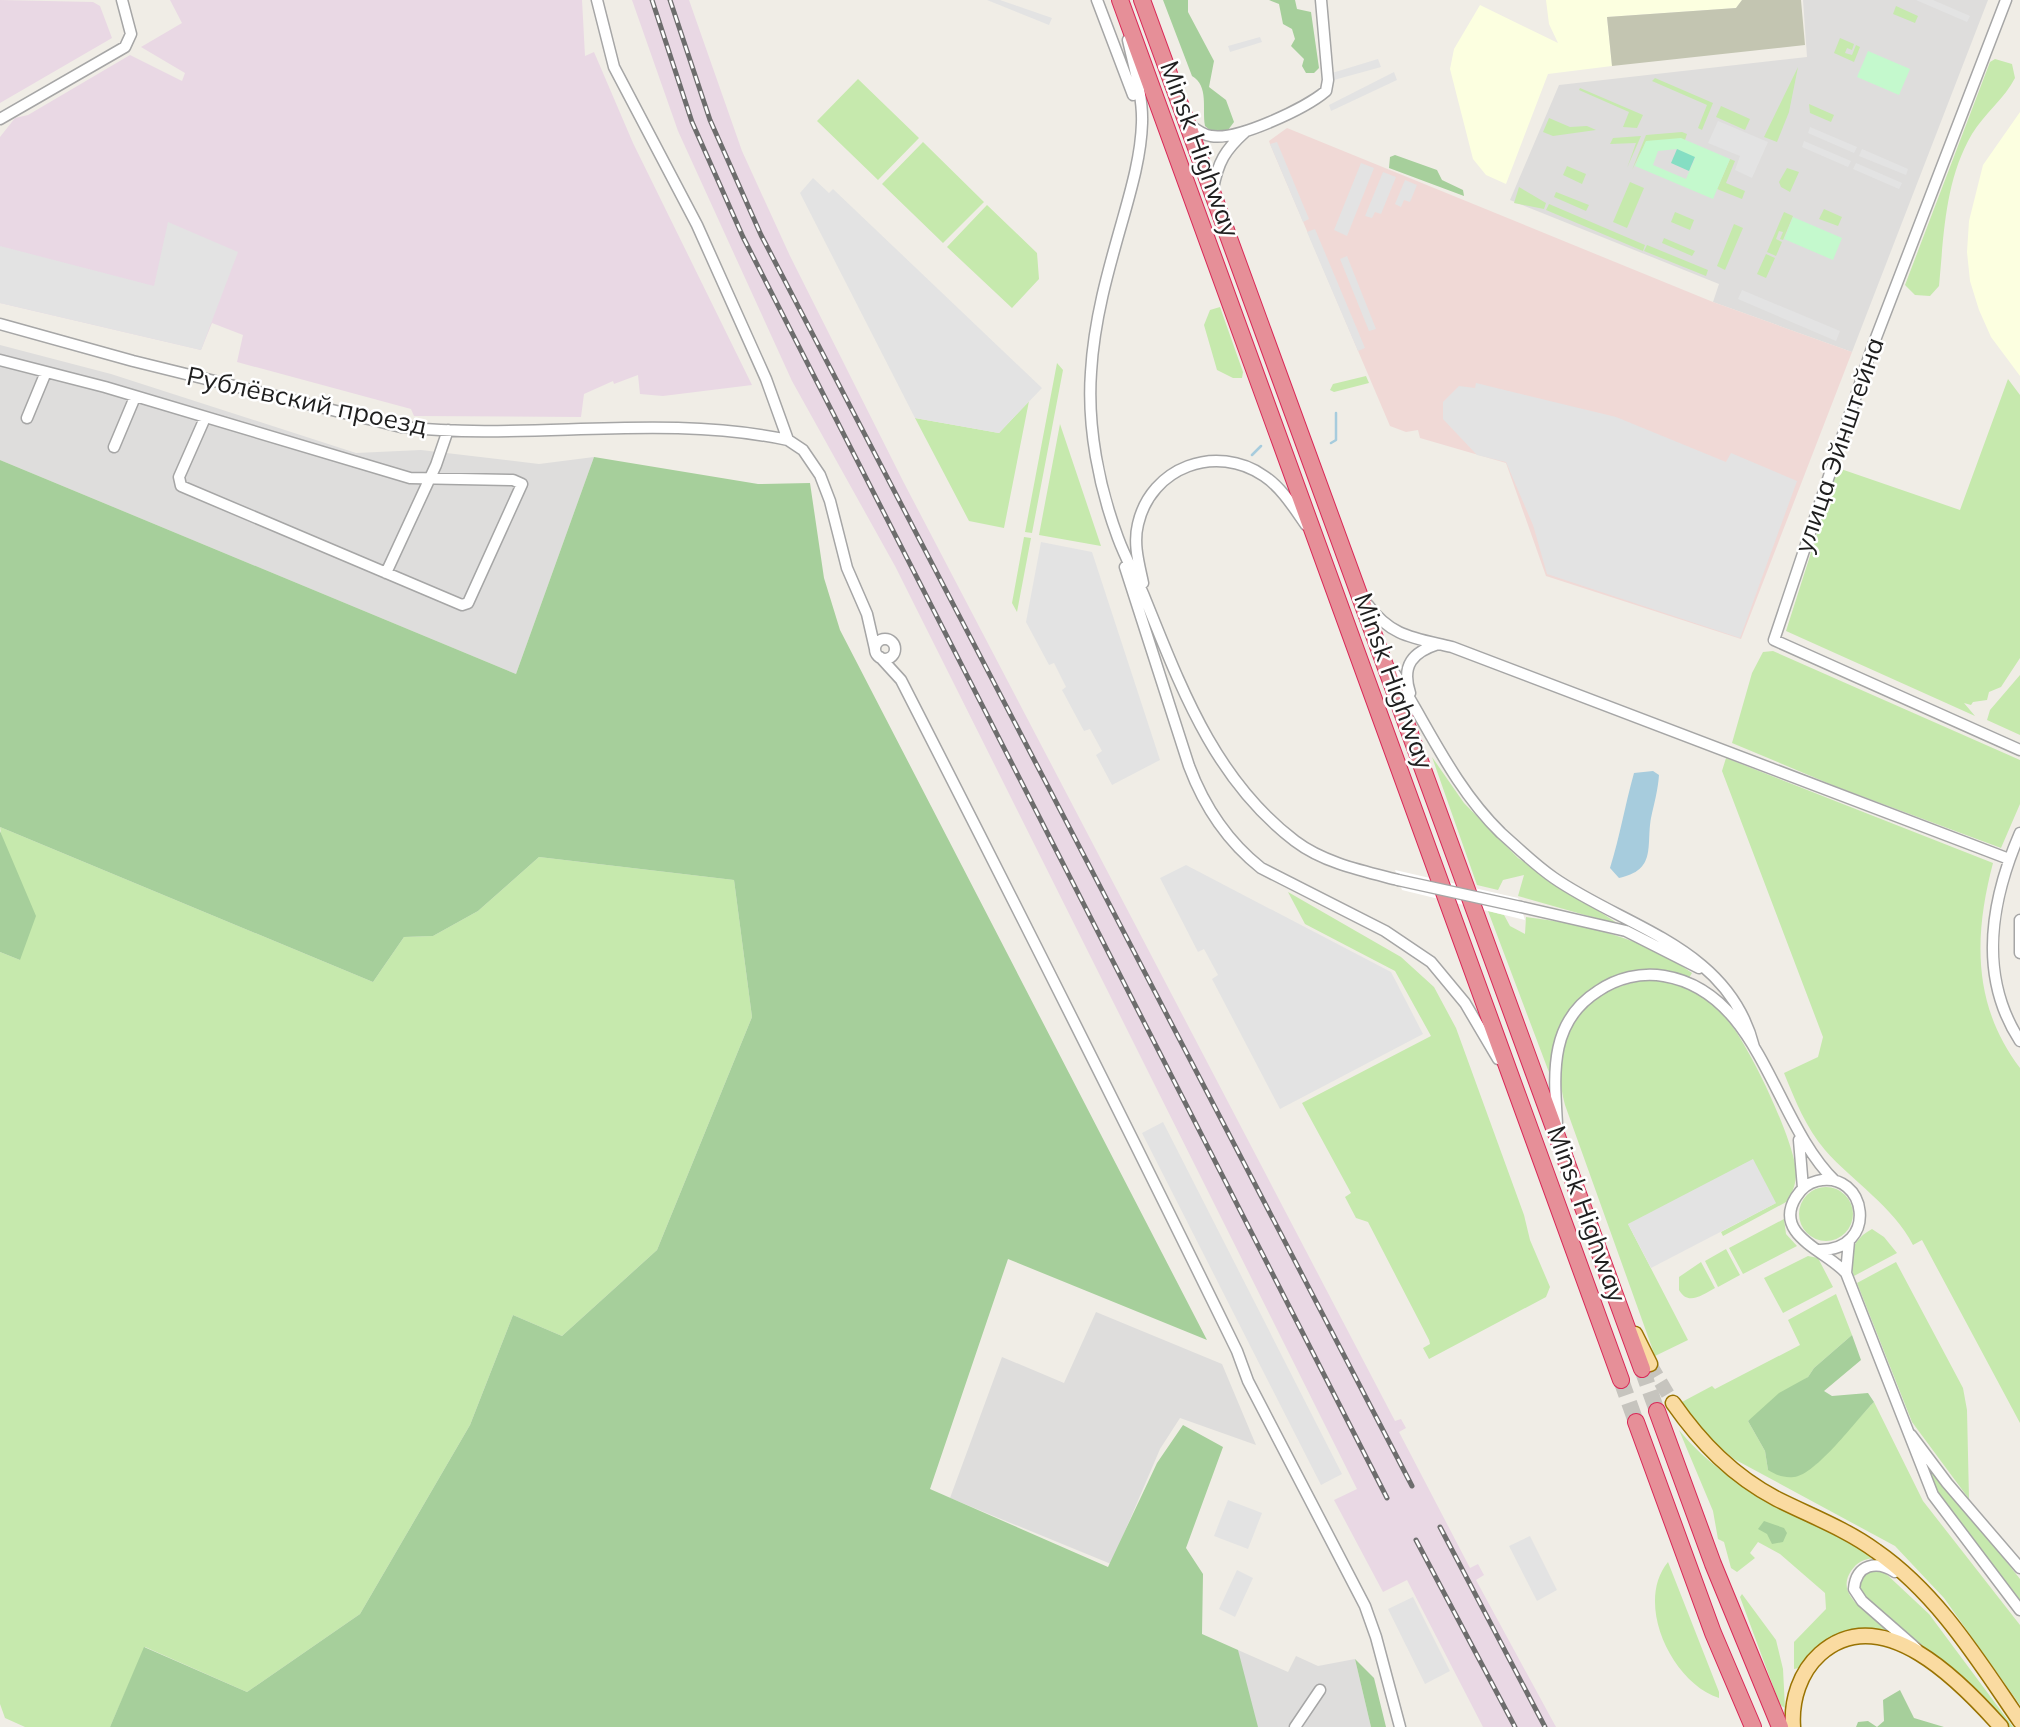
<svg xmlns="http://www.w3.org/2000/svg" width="2020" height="1727" viewBox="0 0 2020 1727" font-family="Mulish,sans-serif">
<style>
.residential{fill:#dedddc}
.commercial{fill:#f0d9d6}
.industrial{fill:#e9d8e4}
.education{fill:#fcffe0}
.construction{fill:#c3c5b1}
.grass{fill:#c6e9ad}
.forest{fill:#a6cf9b}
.park{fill:#c4f9cd;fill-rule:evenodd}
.pitch{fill:#85dec3}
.parking{fill:#e3e3e3}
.water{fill:#a7ccdd}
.pier{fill:#fff}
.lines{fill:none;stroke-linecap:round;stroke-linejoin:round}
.stream{stroke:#a7ccdd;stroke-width:2.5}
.major-tunnel{stroke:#c6c4be;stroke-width:14;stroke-dasharray:14 7;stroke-linecap:butt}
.highway-tunnel{stroke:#c6c4be;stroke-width:16;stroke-dasharray:16 8;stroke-linecap:butt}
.minor-casing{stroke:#a6a6a6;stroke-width:13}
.major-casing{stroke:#997302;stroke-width:17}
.highway-casing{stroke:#d92857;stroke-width:18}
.minor{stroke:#fff;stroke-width:10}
.major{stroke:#fadba1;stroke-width:14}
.highway{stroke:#e68f98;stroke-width:16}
.rail-casing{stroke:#6d6d6d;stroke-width:5}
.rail{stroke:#fff;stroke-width:2.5;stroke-dasharray:8;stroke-linecap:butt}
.minor-bridge-casing{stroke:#a6a6a6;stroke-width:13;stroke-linecap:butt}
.minor-bridge{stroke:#fff;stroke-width:10}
.labels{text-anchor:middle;stroke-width:5;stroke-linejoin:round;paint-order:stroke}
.street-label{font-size:26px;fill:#1f1f1f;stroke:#fff}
</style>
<rect width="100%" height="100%" fill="#f0ede6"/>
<path class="residential" d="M1803 0H1988L1852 352 1713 302 1719 284 1510 200 1559 85 1807 57Z
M0 345 111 374 356 453 421 450 539 464 594 457 516 674 0 460Z
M1096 1312 1222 1364 1256 1445 1180 1418 1160 1449 1111 1564 950 1498 1002 1357 1064 1383Z
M1238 1650 1288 1672 1296 1656 1318 1666 1355 1659 1371 1727H1204Z"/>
<path class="commercial" d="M1287 128 1713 302 1852 352 1741 639 1546 576 1506 463 1420 438 1418 430 1406 432 1390 426 1270 144 1269 141Z"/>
<path class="industrial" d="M0 0 93 2 100 6 112 38 0 103Z
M170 0H582L585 56 594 52 633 143 752 385 663 396 640 394 638 375 614 384 613 381 584 394 581 417 414 416 411 409 237 362 243 335 212 323 201 350 0 303V137L15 118 28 115 130 55 182 81 185 73 141 47 182 23Z
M632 0H689L742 151 790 256 904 483 1395 1421 1401 1419 1406 1428 1399 1432 1470 1568 1478 1564 1484 1575 1476 1580 1556 1727H1483L1407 1580 1383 1592 1334 1500 1357 1489 895 566 792 381 678 131Z"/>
<path class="education" d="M1546 0H1742L1736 8 1607 17 1612 66 1548 74 1506 184 1486 175 1473 159 1450 69 1454 49 1480 5 1558 43 1549 24Z
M2020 112V376L1991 337 1979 310 1970 281 1967 252 1969 221 1983 165Z"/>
<path class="construction" d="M1742 0H1801L1805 45 1612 66 1607 17 1736 8Z"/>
<path class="grass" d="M1896 6 1918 16 1915 23 1893 14Z
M1840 38 1854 44 1852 50 1847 48 1845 53 1852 55 1856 45 1860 47 1854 62 1834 53Z
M1995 59 2012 64 2015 78C2005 98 1984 114 1972 134 1945 180 1944 233 1939 286L1930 296 1915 295 1905 285 1990 62Z
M1798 67 1789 112 1777 142 1764 137Z
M1655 78 1713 103 1702 130 1698 128 1707 105 1652 81Z
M858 79 919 138 878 180 817 121Z
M1580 88 1643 115 1637 128 1623 127 1629 112 1579 90Z
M1809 104 1834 115 1831 122 1810 113Z
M1721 106 1750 119 1745 130 1716 117Z
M1549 118 1570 127 1587 126 1596 130 1553 136 1543 132Z
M1682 132 1687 134 1685 140 1646 142 1632 170 1646 135Z
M1641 136 1627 168 1636 143 1610 144 1613 138Z
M923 142 984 202 943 243 882 184Z
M1730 159 1735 161 1726 183 1745 191 1742 199 1717 189Z
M1567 166 1586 174 1582 184 1563 175Z
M1787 168 1799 172 1790 192 1781 187 1779 182Z
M1630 182 1644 188 1627 228 1613 222Z
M1519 187 1546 203 1544 209 1514 203Z
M1556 192 1589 205 1586 211 1554 197Z
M1549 204 1645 245 1643 251 1546 210Z
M987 205 1037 253 1039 279 1012 308 947 247Z
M1824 209 1842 217 1838 226 1819 219Z
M1675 212 1694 220 1690 230 1671 222Z
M1784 212 1793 216 1783 240 1780 239 1783 232 1779 231 1776 239 1782 242 1776 256 1767 252Z
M1734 224 1743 228 1725 270 1717 266Z
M1664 238 1695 251 1692 256 1662 243Z
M1647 245 1708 270 1706 276 1644 251Z
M1766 254 1775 258 1766 278 1757 274Z
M1220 307 1243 372 1242 378H1233L1217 370 1204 325 1210 310Z
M1057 363 1063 370 1032 533 1025 532Z
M1366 376 1369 383 1334 392 1330 390 1333 384Z
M2008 379 2020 395V658L2001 687 1989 692 1987 700 1973 702 1971 705 1964 703 1975 716 1786 631 1838 468 1960 510Z
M1029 401 1004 528 969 521 915 418 999 433Z
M1060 424 1101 546 1039 535Z
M1024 537 1031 538 1017 612 1012 603Z
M1773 651 2020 760V804L2001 848 1837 787 1732 743 1752 673 1763 652Z
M2020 675V735L1987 720 1990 710Z
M1432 757 1464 803 1518 858 1620 925 1518 896 1524 875 1503 880 1498 890 1477 885Z
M1726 758 1993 863C1974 935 1972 1005 2020 1068V1423L1922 1240 1913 1245C1893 1206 1853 1182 1825 1150 1806 1128 1795 1100 1784 1073L1818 1057 1823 1037 1722 771Z
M0 827 373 982 404 937 433 936 478 911 539 857 734 880 752 1017 657 1250 562 1336 513 1315 470 1425 360 1614 247 1692 145 1647 110 1727H25L5 1718 0 1704V952L20 960Z
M1288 892 1401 957 1434 987 1456 1028 1524 1215 1530 1240 1550 1287 1546 1297 1429 1359 1423 1348 1430 1344 1429 1340 1368 1222 1356 1218 1345 1197 1351 1193 1302 1103 1431 1036 1395 971 1305 924Z
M1488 911 1504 915 1510 926 1525 934 1526 917C1583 924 1645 938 1692 973L1689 978C1616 957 1550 995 1550 1075Z
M1648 980C1667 981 1687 986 1704 995 1737 1014 1788 1127 1795 1164 1798 1178 1794 1189 1788 1201L1723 1236 1721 1232 1776 1203 1628 1224 1688 1340 1655 1356 1565 1105C1547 1040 1581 988 1648 980Z
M1799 1214a27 27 0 1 1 54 0a27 27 0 1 1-54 0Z
M1784 1219 1786 1234 1797 1246 1743 1274 1729 1248Z
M1872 1229 1884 1237 1897 1253 1854 1276C1846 1256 1853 1239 1872 1229Z
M1726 1249 1740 1275 1718 1287 1705 1261Z
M1808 1256 1818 1258 1833 1287 1783 1313 1764 1278Z
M1701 1262 1715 1288C1702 1295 1688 1306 1679 1290V1277Z
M1896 1262 1963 1388 1967 1410 1969 1499 1912 1422 1857 1283Z
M1836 1294 1852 1335 1814 1368 1808 1377 1748 1421 1765 1451 1768 1470 1815 1465 1874 1402 1923 1501 2020 1625V1705L1944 1598 1895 1546 1734 1459 1707 1437 1680 1403 1712 1386 1715 1389 1800 1345 1788 1320Z
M1679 1430C1732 1495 1806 1514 1874 1558 1864 1559 1857 1562 1851 1571 1833 1598 1875 1615 1888 1631 1852 1625 1819 1637 1799 1668L1794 1669V1642L1826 1609 1825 1593 1780 1554 1758 1542 1750 1553 1755 1558 1737 1572 1731 1568 1724 1542 1718 1539 1713 1511Z
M1922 1455 2020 1579V1603L1941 1500Z
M1668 1562 1719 1692V1698C1672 1683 1634 1603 1668 1562Z
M1868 1570H1882L1929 1614 2013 1727H2007L1869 1602 1859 1589V1580Z
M1742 1594 1776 1640 1783 1669 1785 1708 1780 1705 1740 1597Z"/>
<path class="forest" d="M1163 0H1188V12L1214 61 1209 87 1226 100 1234 122 1228 130 1212 132 1205 126C1202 108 1209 86 1192 76Z
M1269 0H1295L1297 9 1311 12 1319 68 1314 73H1306L1302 66 1304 59 1291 46 1295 39 1292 29 1283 24 1279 4Z
M1395 155 1437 170 1442 180 1463 190 1464 196 1389 168 1390 157Z
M594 457 758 484 810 483 824 578 840 630 1207 1340 1008 1259 930 1489 1108 1567 1157 1463 1183 1425 1223 1447 1186 1548 1203 1574 1202 1634 1238 1650 1258 1727H110L144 1647 247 1692 360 1614 470 1425 513 1315 562 1336 657 1250 752 1017 734 880 539 857 478 911 433 936 404 937 373 982 0 827V460L516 674Z
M0 831 36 916 20 960 0 952Z
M1852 1335 1861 1360 1824 1391 1832 1396 1868 1393 1874 1402C1857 1419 1816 1475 1794 1477 1783 1478 1776 1475 1768 1470L1765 1451 1748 1421 1779 1393 1808 1377 1814 1368Z
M1764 1521 1784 1528 1787 1533 1783 1542 1772 1544 1767 1534 1758 1529Z
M1355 1659 1374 1678 1386 1727H1371Z
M1900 1690 1914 1718 1944 1727H1856L1858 1722 1868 1721 1877 1727 1884 1721 1883 1700Z"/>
<path class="park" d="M1868 51 1910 69 1899 95 1857 77Z
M1681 138 1730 159 1713 199 1635 166 1646 141ZM1677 149 1695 158 1686 179 1653 165 1658 151Z
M1793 217 1842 238 1833 260 1784 239Z"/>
<path class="pitch" d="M1677 149 1695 157 1689 171 1671 163Z"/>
<path class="parking" d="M987 0H1000L1052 18 1049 25Z
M1916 0H1933L1970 16 1967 22Z
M1260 37 1262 42 1230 52 1228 46Z
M1378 59 1381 67 1334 80 1332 73Z
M1394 72 1397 80 1331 111 1329 105Z
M1718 121 1768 142 1752 178 1735 170 1740 156 1708 143Z
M1810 127 1857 147 1854 153 1808 133Z
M1804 141 1851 161 1848 167 1802 147Z
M1277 142 1309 219 1303 222 1270 144Z
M1862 149 1908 169 1906 175 1859 156Z
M1361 163 1374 168 1347 236 1334 230Z
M1856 163 1902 183 1899 189 1853 169Z
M1383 172 1396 177 1381 214 1375 212 1372 218 1365 216Z
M813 178 829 193 833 189 1042 388 999 433 915 418 800 193Z
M1405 180 1417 185 1410 202 1404 200 1401 207 1395 204Z
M168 222 238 252 201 350 0 303V246L154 286Z
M1315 229 1365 348 1358 351 1307 232Z
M1347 256 1376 329 1369 331 1340 259Z
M1742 290 1840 331 1836 341 1738 299Z
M1476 383 1616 417 1726 462 1731 453 1797 481 1740 638 1547 574 1533 525 1506 462 1477 455 1443 419V402L1459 386 1475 388Z
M1041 542 1092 552 1160 760 1112 785 1096 755 1102 751 1090 729 1084 731 1062 690 1066 687 1054 663 1049 665 1026 622Z
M1186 865 1391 972 1423 1034 1280 1109 1212 979 1218 975 1204 949 1198 952 1160 878Z
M1163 1122 1342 1474 1321 1485 1142 1133Z
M1753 1159 1776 1203 1651 1268 1628 1224Z
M1228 1500 1262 1513 1248 1549 1214 1536Z
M1530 1536 1557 1590 1537 1601 1509 1546Z
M1237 1570 1253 1578 1235 1617 1219 1609Z
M1413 1597 1450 1671 1425 1684 1388 1609Z"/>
<path class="water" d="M1653 771 1659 775C1658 790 1654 804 1651 818 1646 846 1657 870 1619 878L1610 868C1620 836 1625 805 1634 773Z"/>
<path class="pier" d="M1395 870 1518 898 1525 920 1402 890Z"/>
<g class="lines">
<path class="stream" d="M1331 443 1336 440V413
M1252 455 1261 446"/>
<path class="major-tunnel" d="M1650 1364 1673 1403"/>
<path class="highway-tunnel" d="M1642 1369 1657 1411
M1621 1380 1636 1422"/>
<defs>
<path id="minor" d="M597 0 614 67 697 225 766 379 788 440 803 450 820 475 830 501 847 568 867 614 875 649
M1097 0 1133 95
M2006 0 1872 348 1774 640 2020 750
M1128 40C1134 67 1143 96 1142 123 1141 156 1131 190 1122 222 1108 271 1094 320 1091 372 1087 427 1099 487 1118 538 1126 560 1138 580 1146 601 1182 690 1215 780 1295 841 1324 863 1363 871 1398 880
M0 119 125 47 131 34 122 0
M1187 123C1194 128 1202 135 1211 136 1237 141 1306 108 1326 91L1328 80 1321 0
M1213 189C1218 162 1225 150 1245 132
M0 324 133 361 401 427C529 441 659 413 788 440
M0 360 105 387 410 478 513 480 522 484 468 603 462 605 181 486 179 477 205 418
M27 418 46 372
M114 447 135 397
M1125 567 1189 766C1204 806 1227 841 1261 868L1385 931 1431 962 1465 1003 1498 1059
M386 573 436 465 448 430
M1143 583C1139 564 1133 544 1138 524 1151 467 1216 443 1264 476 1282 488 1294 508 1306 525
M1368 605C1391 637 1415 638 1452 647L2009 859
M875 649a10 10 0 1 1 20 0a10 10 0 1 1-20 0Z
M880 657 901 680C1015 903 1127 1126 1237 1351L1248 1381 1365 1606 1376 1637 1400 1727
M1393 671C1428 726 1453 786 1501 833 1518 848 1535 865 1554 878 1626 928 1729 947 1754 1047
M1410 693C1401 665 1413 652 1438 644
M2020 833C1991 900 1977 975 2020 1041
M1521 907 1626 931 1699 968
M2020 920V953
M1557 1124C1554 1073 1549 1022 1598 991 1617 978 1641 972 1664 976 1761 992 1773 1121 1835 1181
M1799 1140 1803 1188
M1849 1241 1846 1273 1933 1495 2020 1610
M1819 1250C1880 1251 1867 1169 1817 1181 1808 1183 1801 1189 1796 1197 1772 1235 1827 1251 1846 1273
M1911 1435 1947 1483 2020 1568
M1895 1572C1877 1560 1856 1564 1854 1589L1862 1601 1917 1649
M1295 1727 1320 1690"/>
<path id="major" d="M1635 1334 1650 1364
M1673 1403C1701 1443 1733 1476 1777 1499 1811 1516 1846 1529 1876 1551 1938 1594 1978 1660 2020 1721
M1793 1727C1791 1700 1800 1672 1820 1654 1882 1599 1962 1683 2001 1727"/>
<path id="highway" d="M1120 0 1621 1380
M1142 0 1642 1369
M1657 1411 1713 1564 1780 1727
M1636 1422 1713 1633 1753 1727"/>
</defs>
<use href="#minor" class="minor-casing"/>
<use href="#major" class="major-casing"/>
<use href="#highway" class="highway-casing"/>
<use href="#minor" class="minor"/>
<use href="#major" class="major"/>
<use href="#highway" class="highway"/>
<defs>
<path id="rail" d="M652 0 692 122 743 237 1387 1498
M670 0 710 120 761 235 1412 1486
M1440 1527 1545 1727
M1416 1540 1515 1727"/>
</defs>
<use href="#rail" class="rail-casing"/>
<use href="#rail" class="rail"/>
<defs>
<path id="minor-bridge" d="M1398 880 1521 907"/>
</defs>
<use href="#minor-bridge" class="minor-bridge-casing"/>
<use href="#minor-bridge" class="minor-bridge"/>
</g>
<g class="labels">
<g class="street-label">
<text transform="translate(1200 149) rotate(70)" y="9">Minsk Highway</text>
<text transform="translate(307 401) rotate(12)" y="9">Рублёвский проезд</text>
<text transform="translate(1839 445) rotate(-71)" y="9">улица Эйнштейна</text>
<text transform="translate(1394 681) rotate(70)" y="9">Minsk Highway</text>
<text transform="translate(1587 1214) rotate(70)" y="9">Minsk Highway</text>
</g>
</g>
</svg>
